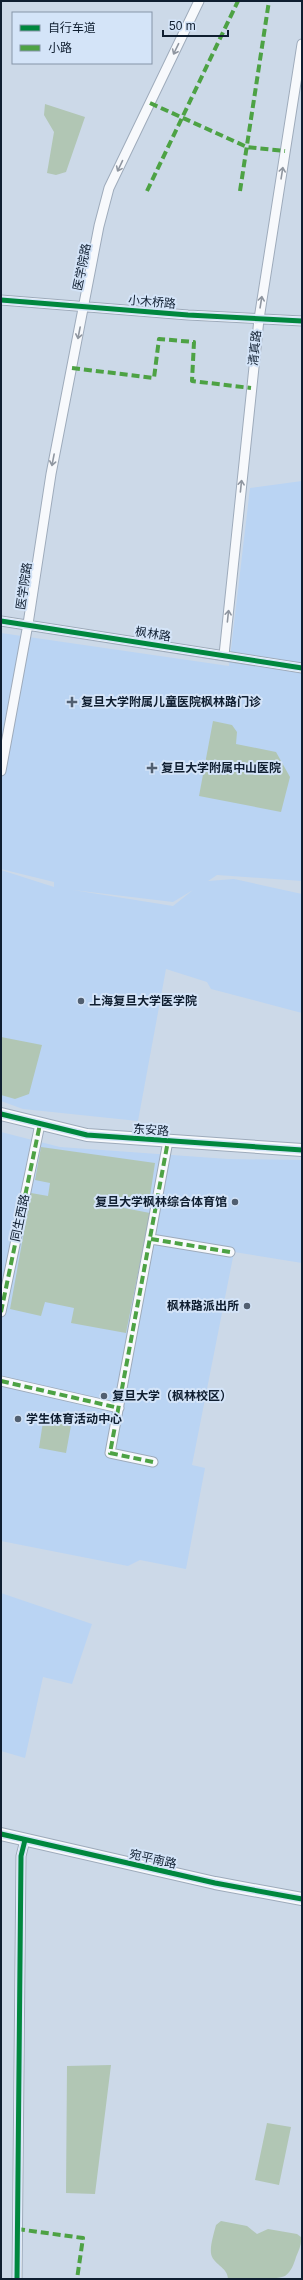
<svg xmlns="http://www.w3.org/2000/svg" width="303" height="2280" viewBox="0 0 303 2280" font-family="Arial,'Noto Sans SC',sans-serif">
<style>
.built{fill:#bad4f3;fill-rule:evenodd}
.green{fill:#b1c6b4}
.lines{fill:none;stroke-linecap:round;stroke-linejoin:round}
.street-casing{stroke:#9eabbb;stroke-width:11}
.secondary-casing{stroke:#9eabbb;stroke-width:14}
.street{stroke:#f7f9fc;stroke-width:9}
.secondary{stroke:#f7f9fc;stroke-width:12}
.quiet{stroke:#4da244;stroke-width:4;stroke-dasharray:8 4;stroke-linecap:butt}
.cycleway-casing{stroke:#d4e4f8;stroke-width:8}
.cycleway{stroke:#00873e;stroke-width:5}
.oneway{stroke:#8f96a0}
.poi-dot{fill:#515f70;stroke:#d4e4f8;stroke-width:1.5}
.labels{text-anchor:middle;stroke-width:4;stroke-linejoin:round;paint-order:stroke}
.street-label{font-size:12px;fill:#0f1e30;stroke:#d4e4f8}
.poi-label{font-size:12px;font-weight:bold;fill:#0f1e30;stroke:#d4e4f8;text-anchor:start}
</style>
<rect width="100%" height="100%" fill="#ccd9e8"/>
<path class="built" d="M302 481V881L217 875 208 881 234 879 302 894V1013L211 989 207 982 166 969 138 1121 23 1109 1 1101V870L54 887V882L1 869V633L229 666 250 488ZM73 890 173 902 193 890 173 906Z
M1 1132 60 1147 228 1159 302 1160V1263L234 1252 192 1465 205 1468 186 1569 140 1560 128 1566 1 1541Z
M1 1593 92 1624 72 1684 43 1677 25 1758 1 1751Z"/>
<path class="green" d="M45 104 85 117 66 172 56 175 47 173 54 132 44 115Z
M213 721 232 725 237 732 236 744 276 752 290 777 281 812 199 796Z
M1 1037 42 1045 29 1094 15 1099 1 1095Z
M41 1147 155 1163 149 1203 126 1198 124 1208 150 1213 126 1333 71 1323 74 1308 45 1302 41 1316 10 1309 31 1193 48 1196 50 1183 35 1180Z
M44 1415 72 1420 66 1453 39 1448Z
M111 2065 95 2194 66 2193 67 2066Z
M267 2123 291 2127 279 2185 255 2180Z
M221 2221 247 2226 257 2234 268 2229 297 2234 301 2237C302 2244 299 2250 296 2257 294 2264 291 2272 285 2276 276 2280 240 2279 228 2279 228 2267 212 2264 211 2253 210 2245 214 2233 216 2225Z"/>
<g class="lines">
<defs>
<path id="street" d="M1 300 188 315 302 321
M1 621 302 668
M224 655 259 319 302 44
M1 771 28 624 51 474 99 226 109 188 199 1
M151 1239 230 1252
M1 1312 40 1124
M1 1381 119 1408
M153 1462 110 1453 168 1141
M17 2279 21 1856 25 1840"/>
<path id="secondary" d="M1 1114 87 1135 302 1150
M1 1834 215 1883 302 1899"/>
</defs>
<use href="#street" class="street-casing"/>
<use href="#secondary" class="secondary-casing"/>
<use href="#street" class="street"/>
<use href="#secondary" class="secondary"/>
<path class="quiet" d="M150 103 247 147 285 151
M147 191 238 1
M240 191 269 1
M72 368 154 378 159 339 194 342 192 381 251 388
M151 1239 230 1252
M1 1312 40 1124
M1 1381 119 1408
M153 1462 110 1453 168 1141
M17 2229 83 2238 77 2279"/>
<defs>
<path id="cycleway" d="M1 300 188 315 302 321
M1 621 302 668
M1 1114 87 1135 302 1150
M1 1834 215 1883 302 1899
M17 2279 21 1856 25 1840"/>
</defs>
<use href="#cycleway" class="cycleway-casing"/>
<use href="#cycleway" class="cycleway"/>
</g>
<defs><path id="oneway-shaft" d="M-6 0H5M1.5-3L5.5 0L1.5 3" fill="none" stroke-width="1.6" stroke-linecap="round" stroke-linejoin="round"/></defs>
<g class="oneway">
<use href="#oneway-shaft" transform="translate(176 49) rotate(116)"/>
<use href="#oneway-shaft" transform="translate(120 166) rotate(115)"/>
<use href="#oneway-shaft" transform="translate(282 173) rotate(-81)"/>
<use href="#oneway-shaft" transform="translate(261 302) rotate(-81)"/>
<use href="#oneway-shaft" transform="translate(79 333) rotate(101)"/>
<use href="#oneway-shaft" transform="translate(53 460) rotate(101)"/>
<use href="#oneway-shaft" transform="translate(241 486) rotate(-84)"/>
<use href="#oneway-shaft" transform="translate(228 616) rotate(-84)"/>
</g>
<g class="poi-dot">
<path d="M70 696h4v4h4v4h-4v4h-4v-4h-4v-4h4z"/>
<path d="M150 762h4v4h4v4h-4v4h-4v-4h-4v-4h4z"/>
<circle cx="81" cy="1001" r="4"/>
<circle cx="235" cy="1202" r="4"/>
<circle cx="247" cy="1306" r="4"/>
<circle cx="104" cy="1396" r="4"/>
<circle cx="18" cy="1419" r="4"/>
</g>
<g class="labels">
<g class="street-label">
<text transform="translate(82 267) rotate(-79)" y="4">医学院路</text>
<text transform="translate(152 302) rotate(5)" y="4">小木桥路</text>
<text transform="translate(255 348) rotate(-84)" y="4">清真路</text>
<text transform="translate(24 586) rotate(-82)" y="4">医学院路</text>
<text transform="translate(153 634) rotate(9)" y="4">枫林路</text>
<text transform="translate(151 1130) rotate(4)" y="4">东安路</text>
<text transform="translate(20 1218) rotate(-78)" y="4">同生西路</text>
<text transform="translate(153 1859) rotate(13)" y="4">宛平南路</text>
</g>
<g class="poi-label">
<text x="81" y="706">复旦大学附属儿童医院枫林路门诊</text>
<text x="161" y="772">复旦大学附属中山医院</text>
<text x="89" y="1005">上海复旦大学医学院</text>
<text x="227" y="1206" text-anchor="end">复旦大学枫林综合体育馆</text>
<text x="239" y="1310" text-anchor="end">枫林路派出所</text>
<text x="112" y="1400">复旦大学（枫林校区）</text>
<text x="26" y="1423">学生体育活动中心</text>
</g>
</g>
<rect width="303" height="2280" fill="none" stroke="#0f1e30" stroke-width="4"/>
<rect x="12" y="12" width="140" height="52" fill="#d4e4f8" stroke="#8595a8"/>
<rect x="20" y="25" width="20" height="6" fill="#00873e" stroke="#8595a8"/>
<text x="48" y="32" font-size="12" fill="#0f1e30">自行车道</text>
<rect x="20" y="45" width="20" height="6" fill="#4da244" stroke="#8595a8"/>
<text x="48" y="52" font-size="12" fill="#0f1e30">小路</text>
<path d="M163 30v6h65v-6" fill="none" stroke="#0f1e30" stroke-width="2"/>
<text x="169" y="30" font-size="12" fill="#0f1e30" stroke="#d4e4f8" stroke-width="3" paint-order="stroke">50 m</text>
</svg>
